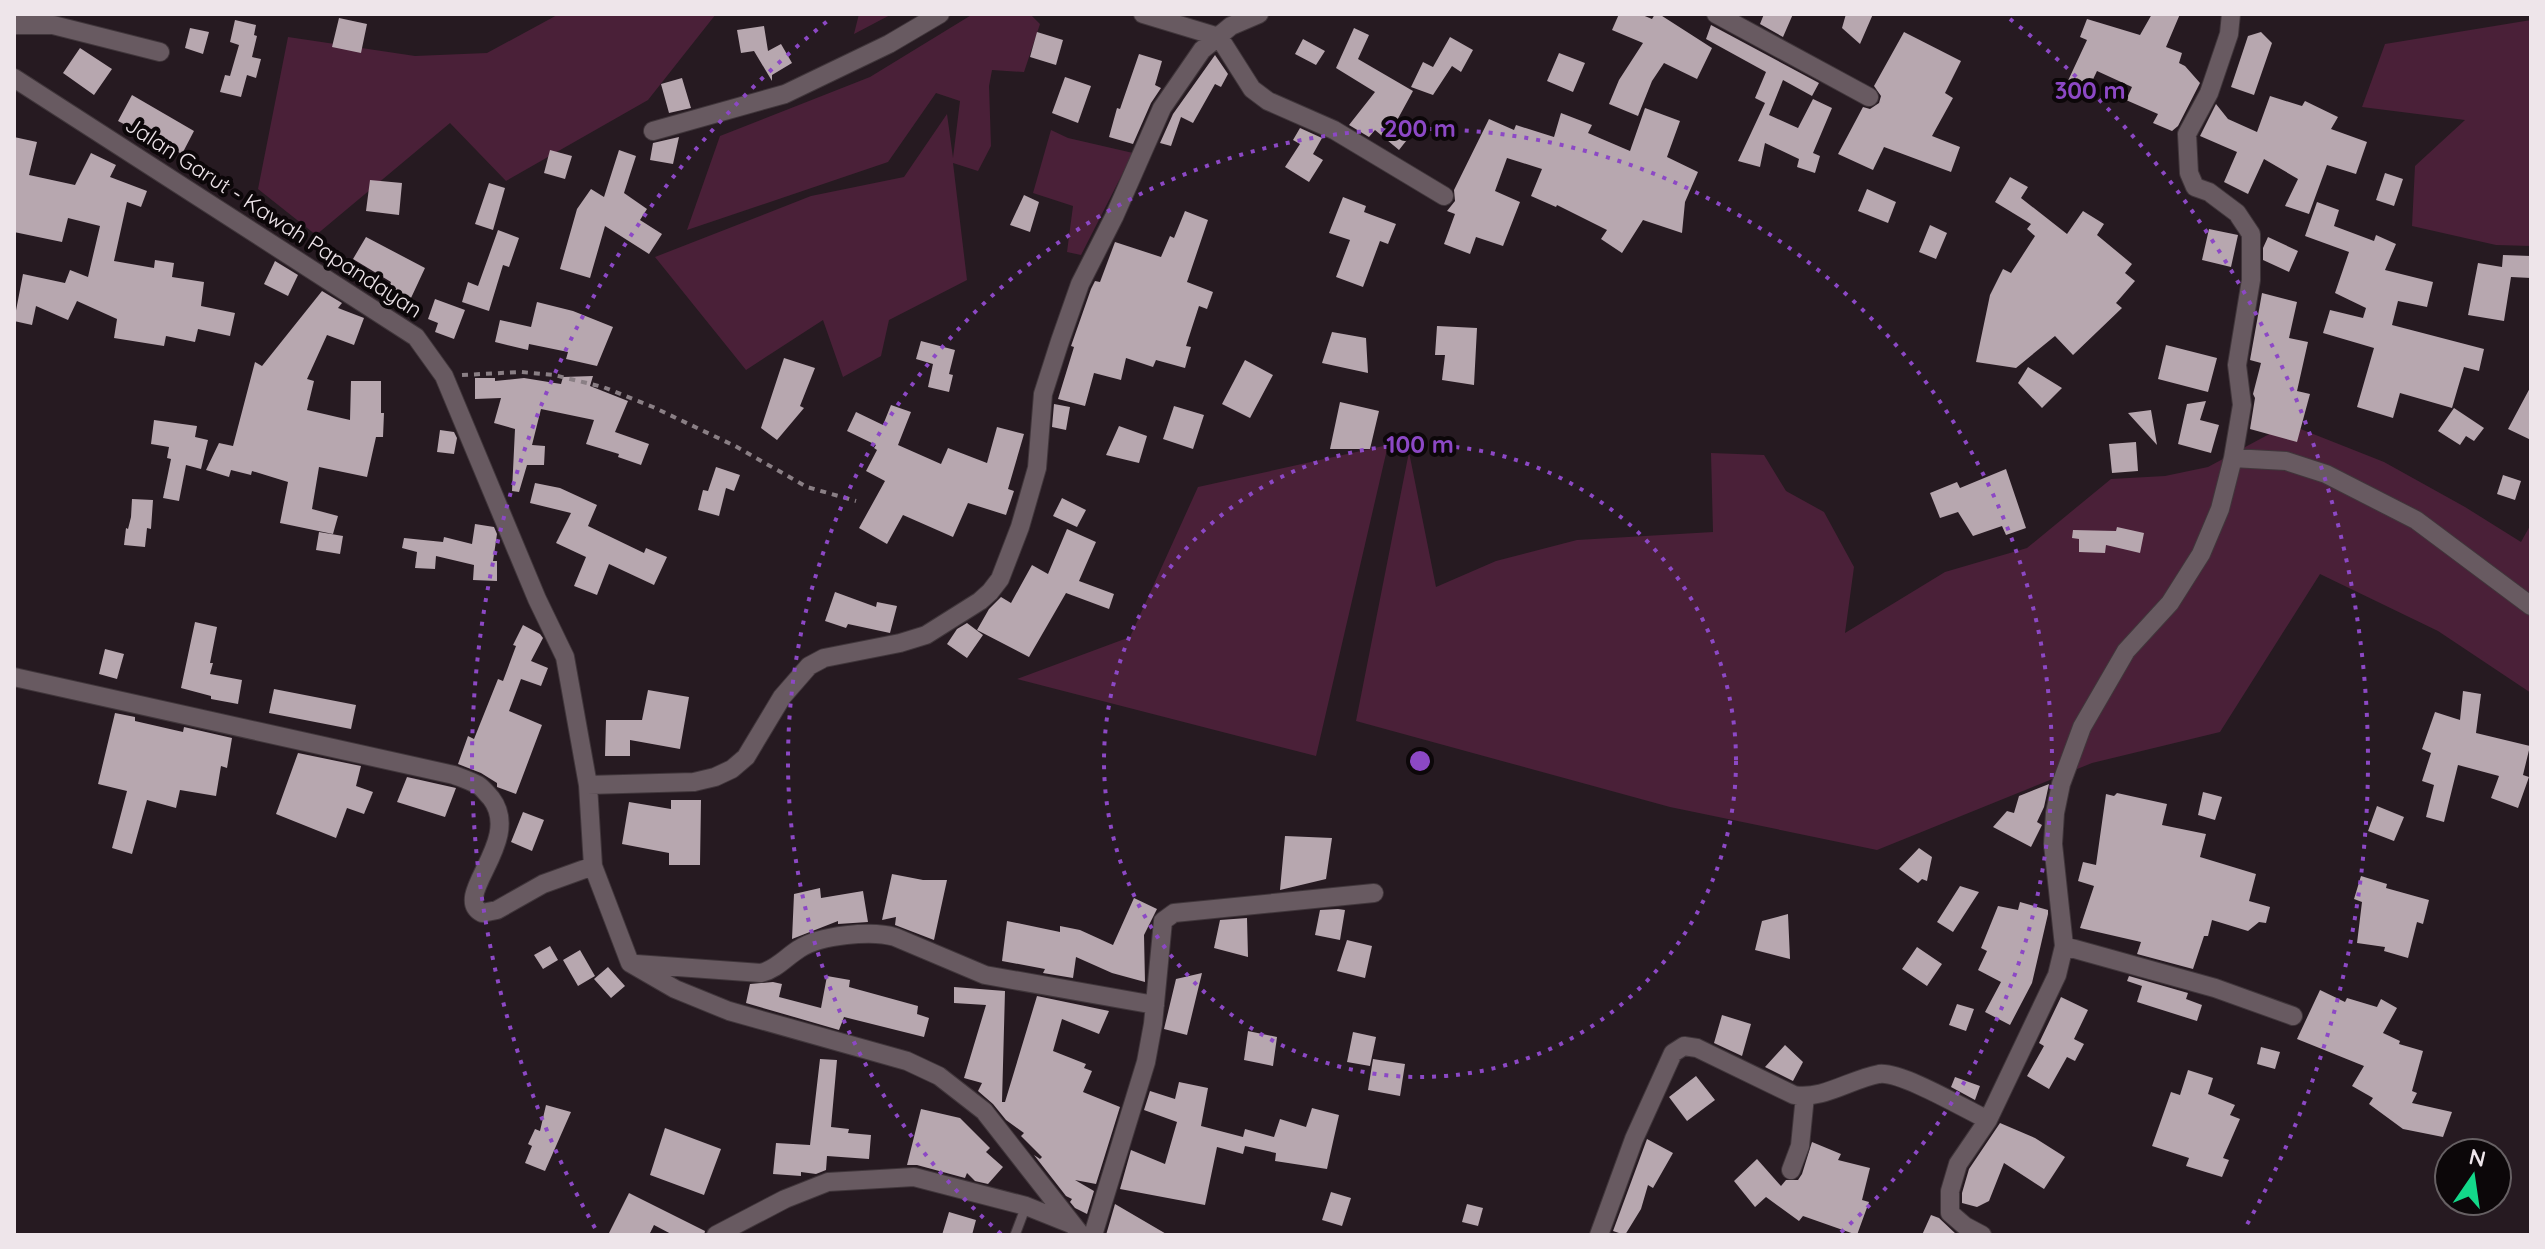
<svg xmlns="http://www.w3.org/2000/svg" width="2545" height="1249" viewBox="0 0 2545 1249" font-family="Quicksand,sans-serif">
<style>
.green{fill:#4a2038}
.building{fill:#b7a7af}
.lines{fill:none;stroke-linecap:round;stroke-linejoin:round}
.service-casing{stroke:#40363b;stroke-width:11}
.minor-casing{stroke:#40363b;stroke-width:20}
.path{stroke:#8a7f85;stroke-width:4;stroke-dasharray:6 6;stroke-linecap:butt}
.service{stroke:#685a61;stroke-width:9}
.minor{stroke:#685a61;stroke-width:18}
.ring{fill:none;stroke:#8c48c5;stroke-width:4;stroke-dasharray:4 8}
.labels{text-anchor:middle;stroke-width:8;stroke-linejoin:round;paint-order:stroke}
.street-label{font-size:22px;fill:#eee5ea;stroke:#0c0709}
.centre{fill:#8c48c5;stroke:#0c0709;stroke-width:4}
.ring-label{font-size:24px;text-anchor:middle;font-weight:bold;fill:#8c48c5;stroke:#0c0709;stroke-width:8;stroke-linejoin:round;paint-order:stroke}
</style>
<rect width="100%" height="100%" fill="#261a21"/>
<path class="green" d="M559 14H716L648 100 506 181 450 123 316 235 258 189 288 37 415 56 487 53Z
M859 14H892L854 34Z
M973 14H1030L1040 24 1024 72 992 70 989 86 991 146 978 171 953 163 967 280 889 320 881 356 843 377 823 320 746 370 655 257 811 196 904 177 947 114 953 158 960 101 936 93 888 162 687 230 720 136 870 77Z
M2531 20V246L2496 245 2412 226 2415 166 2465 120 2362 107 2385 44Z
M1051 130 1068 138 1133 153 1081 255 1067 252 1073 206 1033 193Z
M2288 424 2384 462 2465 507 2521 542 2531 524V693L2438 631 2320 574 2220 732 2092 763 1877 850 1670 807 1356 721 1409 452 1436 587 1496 561 1577 540 1713 532 1711 453 1764 455 1786 491 1824 512 1854 567 1845 633 1945 572 2027 548 2111 479 2165 476 2208 467Z
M1388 445 1316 756 1017 679 1130 637 1198 487Z"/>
<path class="building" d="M1619 14H1640L1652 19 1655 14H1659L1712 48 1697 79 1664 63 1652 81 1638 116 1609 104 1619 80 1643 43 1612 30Z
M1764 14H1793L1783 37 1760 24Z
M1846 14H1873L1860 44 1842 28Z
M2152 14H2180L2166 47 2182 53 2179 63 2185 66 2200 83 2178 126 2172 131 2153 123 2158 114 2126 100 2132 87 2097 71 2086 94 2066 85 2087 40 2080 37 2087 19 2140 35Z
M339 18 367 24 361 53 332 47Z
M235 20 256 25 254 35 257 36 252 57 261 59 256 78 247 75 241 97 220 92 225 75 230 76 239 45 230 42Z
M1711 25 1819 83 1812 96 1783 80 1769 115 1798 128 1813 99 1832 108 1813 153 1820 156 1815 173 1797 167 1799 159 1765 143 1760 167 1738 161 1765 103 1755 98 1766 72 1706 39Z
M764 26 768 51 781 44 792 63 772 75V81L754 51 741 53 737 30Z
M190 28 209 32 203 54 185 48Z
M1354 28 1369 35 1358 59 1413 91 1395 124 1410 136 1399 150 1375 130 1369 137 1349 125 1375 92 1336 68Z
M1037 32 1063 40 1056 65 1030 57Z
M1904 32 1961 61 1945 93 1953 98 1932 136 1960 147 1951 172 1884 147 1873 170 1838 154 1863 107 1870 109 1879 103 1881 96 1874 86Z
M2261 32 2272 43 2254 95 2231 87 2248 36Z
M1450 37 1473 50 1461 72 1452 66 1433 95 1411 87 1423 62 1433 67Z
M1303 39 1325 51 1316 65 1295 54Z
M80 48 112 69 94 95 63 73Z
M1559 53 1585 63 1573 92 1547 81Z
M1139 54 1162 61 1155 85 1161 88 1151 103 1133 144 1109 137 1117 108 1120 109Z
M1215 55 1228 74 1221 87 1215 84 1193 123 1181 117 1171 146 1160 143 1173 114Z
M1065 77 1091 86 1078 123 1052 113Z
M682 78 691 108 669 113 661 84Z
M132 95 194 131 182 154 118 121Z
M2270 96 2302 106 2305 101 2338 117 2331 129 2367 142 2356 174 2327 165 2309 214 2285 206 2298 179 2264 159 2248 194 2224 182 2237 152 2200 136 2216 104 2228 119 2257 132Z
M1645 108 1680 121 1667 157 1698 172 1685 202 1682 233 1643 220 1622 253 1601 239 1607 230 1557 205 1556 207 1531 196 1542 169 1507 158 1495 191 1520 202 1503 246 1476 237 1470 254 1444 244 1455 214 1447 211 1455 201 1454 190 1489 119 1514 130 1516 125 1554 137 1561 113 1592 125 1588 133 1630 151Z
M1300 128 1322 138 1313 154 1323 160 1309 182 1285 167 1300 144 1293 140Z
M14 137 37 142 29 175 75 185 91 153 116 165 110 177 147 191 141 207 127 202 114 261 154 268 155 260 174 263 172 277 204 282 201 306 235 313 230 336 198 329 195 342 166 336 164 346 114 338 117 319 77 301 68 320 36 306 32 325 14 321 23 274 65 283 70 270 88 277 100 226 68 218 62 242 14 232Z
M679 137 673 164 650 160 653 143Z
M550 150 572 156 565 179 544 173Z
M619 150 636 156 624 193 647 209 640 220 662 234 649 254 605 226 590 278 560 269 577 209 591 189 604 197Z
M2385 173 2403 179 2394 206 2376 200Z
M2010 177 2028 187 2021 198 2067 234 2083 211 2104 224 2097 235 2132 264 2125 273 2135 281 2116 303 2122 308 2073 355 2055 336 2016 368 1976 362 1990 295 2003 269 2011 273 2035 236 2027 229 2031 224 1995 202Z
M370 180 402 183 399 215 366 211Z
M489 183 505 188 493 230 475 224Z
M1867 189 1896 202 1888 223 1858 211Z
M1024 195 1039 202 1030 232 1010 225Z
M1343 197 1366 206 1364 212 1396 224 1388 244 1380 241 1363 287 1336 277 1350 240 1329 233Z
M2317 202 2339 210 2334 226 2374 241 2376 235 2396 244 2385 270 2433 282 2427 307 2398 301 2392 325 2484 349 2479 371 2464 367 2452 408 2400 393 2393 418 2357 407 2374 348 2323 333 2330 310 2363 318 2366 308 2335 293 2349 252 2305 236Z
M1185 211 1208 220 1187 282 1213 292 1207 309 1199 306 1186 346 1191 347 1185 368 1156 360 1153 367 1126 358 1121 380 1094 373 1085 406 1058 399 1074 347 1071 346 1091 289 1095 281 1100 282 1115 242 1161 257 1170 236 1174 238Z
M1930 225 1947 233 1936 259 1919 252Z
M2209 229 2238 235 2231 267 2202 260Z
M498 230 519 238 509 267 503 265 489 311 462 302 468 282 478 286Z
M366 237 425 268 411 298 389 288 391 282 353 259Z
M2268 237 2298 251 2289 272 2263 260V248Z
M2503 255 2531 256V278L2511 277 2504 321 2468 315 2478 263 2502 267Z
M275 261 298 275 288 296 264 284Z
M322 291 342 303 338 308 364 318 354 345 327 335 307 379 314 381 307 410 350 420 351 381H381V413H384L383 437H376L367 477 319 467 312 509 338 516 333 534 280 523 288 482 252 471 251 475 231 470 229 477 206 470 219 443 233 446 255 362 262 366Z
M2262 293 2297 302 2289 338 2308 342 2297 391 2310 394 2297 442 2250 429 2255 398 2253 394 2261 363 2250 360Z
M435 299 465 310 454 339 435 332 438 323 428 319Z
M537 302 573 311 613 327 597 366 566 359 568 352 529 344 528 350 495 342 500 320 531 327Z
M1437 326 1477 328 1474 385 1442 380 1445 355H1435Z
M1332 332 1366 338 1368 373 1322 363Z
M921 341 955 350 949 374 953 375 949 392 928 387 933 364 916 359Z
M2166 345 2217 358 2208 392 2158 379Z
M784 358 815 368 800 406 804 408 777 440 761 428Z
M1245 360 1273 375 1250 418 1222 404Z
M2028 367 2062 388 2042 408 2018 383Z
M593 376 590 386 628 401 615 432 649 444 641 465 618 457 619 454 586 444 594 420 541 409 532 445 545 446 544 465H527L519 492 512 491 515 429 494 423 501 398 475 399V378H495V381L524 378 561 384 563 377Z
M2531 386V440L2508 429Z
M2206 401 2200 420 2219 425 2211 453 2178 444 2187 404Z
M1340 402 1379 411 1370 449H1330Z
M1054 404 1070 407 1066 430 1052 427Z
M891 405 911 412 898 445 941 464 948 448 987 463 997 427 1024 434 1008 489 1014 491 1006 515 968 503 953 537 903 515 887 544 859 528 885 481 866 471 877 450 874 448 876 445 847 431 856 412 883 425Z
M1174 406 1204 415 1193 449 1163 439Z
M2454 408 2484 428 2474 441 2466 436 2460 445 2438 431Z
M2151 410 2157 445 2128 413Z
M154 420 197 426 195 437 208 440 201 469 186 465 179 501 163 498 171 459 167 458 169 447 151 444Z
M1119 426 1147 436 1139 463 1106 455Z
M440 430 454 432 457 438 454 454 437 452Z
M2136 442 2138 471 2112 473 2109 444Z
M716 467 740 475 734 491 726 488 719 516 698 510 703 490 708 491Z
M2006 469 2026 528 2006 535 2002 526 1973 536 1958 512 1940 518 1930 493 1957 482 1960 488Z
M2503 475 2521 481 2515 500 2497 494Z
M535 483 560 488 597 505 588 526 644 553 646 548 667 557 654 585 609 564 597 595 574 586 586 557 556 543 571 513 530 503Z
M1062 498 1086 510 1077 527 1053 516Z
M132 499 153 500 151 529 147 528 145 547 124 545 126 528 128 529 131 517Z
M475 524 494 527 497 534 493 561H497V581L473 580 474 565 436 556 435 569 415 568 417 552 402 548 404 538 443 542 444 537 472 544Z
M2117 527 2144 533 2140 553 2106 545 2105 553 2079 552V539L2072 538 2073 530 2116 531Z
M1067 529 1096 542 1079 581 1114 594 1109 609 1066 593 1029 657 977 630 989 609 1001 597 1011 603 1032 565 1048 574Z
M319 532 343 536 340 554 316 550Z
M835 592 876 607 877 602 897 606 890 633 848 624 846 628 825 621Z
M195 622 217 627 210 663H213L210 674 242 680 238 704 211 699V696L181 688Z
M967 623 983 635 967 658 947 644 957 629Z
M523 625 540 634 543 638 531 661 548 668 541 686 521 679 509 711 542 725 516 794 497 787V783L481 773 458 764 468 736 474 739 498 679 503 681 516 646 513 645Z
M105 649 124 654 117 679 99 674Z
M274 689 356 705 351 729 269 713Z
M648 690 689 697 680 749 630 740V756H605L606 720H642Z
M2463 691 2481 694 2476 733 2530 746 2523 775 2529 777 2518 808 2491 798 2499 776 2458 765 2444 822 2426 817 2434 785 2422 781 2431 753 2422 749 2435 712 2460 720Z
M115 713 135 717V721L183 732 184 727 232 738 227 768 221 766 216 796 180 790 176 808 147 800 132 854 112 848 127 791 98 784Z
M298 753 361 766 356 786 373 792 364 814 347 808 336 838 276 814Z
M407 777 456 788 445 817 397 802Z
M2049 784 2044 807 2037 822 2042 825 2031 847 1993 827 2007 811 2014 813 2019 796Z
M2203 792 2222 797 2215 820 2198 815Z
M2117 793 2167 804 2162 825 2206 834 2200 857 2256 874 2249 901 2270 907 2266 923 2259 922 2248 931 2212 920 2208 936H2204L2193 969 2137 954 2141 942 2080 928 2094 886 2078 881 2083 862 2096 865 2106 794 2114 796Z
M671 800H701L700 865H669V853L622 844 629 802 671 809Z
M2377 806 2404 817 2394 841 2368 831Z
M523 812 544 820 532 851 511 842Z
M1285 836 1332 838 1326 879 1280 890Z
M1919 848 1932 857 1927 881 1922 879 1918 883 1899 869Z
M892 874 923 880H947L934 940 895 925 896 917 882 920Z
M2361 876 2387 884 2386 888 2429 900 2423 924 2417 922 2408 958 2384 951 2385 947 2357 943 2362 902 2354 899Z
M1960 886 1979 892 1953 932 1937 922Z
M820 888 821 898 863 891 868 922 838 924V921L792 939 794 894Z
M1134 898 1157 909 1144 935 1145 982 1112 973 1076 957 1073 978 1043 973 1045 969 1002 961 1007 921 1060 932V926L1080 930 1113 945Z
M2020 902 2048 910V914L2032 983 2010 1025 1985 1012 2001 982 1978 970 1987 951 1981 948 1998 906 2018 910Z
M1338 909 1345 910 1340 940 1315 935 1320 910Z
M1788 914 1790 959 1755 950 1762 921Z
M1247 918 1248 957 1214 948 1220 920Z
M1347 940 1372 946 1365 978 1337 971Z
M550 946 558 960 543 969 534 955Z
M1917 947 1942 964 1927 986 1902 969Z
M580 950 595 976 578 986 563 960Z
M608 967 625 986 611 998 594 979Z
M1202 973 1187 1035 1164 1029 1176 979Z
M827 976 850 980 849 987 918 1006 917 1014 929 1018 924 1037 844 1017 839 1030 746 1003 750 984 773 982 782 984 779 997 821 1008Z
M2129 976 2188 993 2186 999 2202 1005 2197 1021 2137 1002 2142 986 2127 981Z
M954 987 1005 991 1002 1102H1005L1037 996 1109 1011 1099 1034 1062 1019 1053 1051 1086 1064 1084 1068 1092 1071 1083 1092 1120 1107 1096 1184 1075 1180 1094 1191 1087 1214 1075 1208 1070 1202 1072 1199 1066 1196 1034 1155 1040 1159 1042 1157 1021 1136 1024 1133 1006 1120 993 1104 978 1091 982 1083 964 1078 986 1005 954 1003Z
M2320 990 2345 1002 2347 998 2377 1007 2381 999 2397 1008 2383 1033 2400 1041 2399 1044 2423 1051 2412 1091 2417 1093 2412 1103 2452 1112 2443 1137 2403 1129 2369 1104 2373 1098 2352 1086 2364 1066 2297 1039Z
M2061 997 2088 1010 2074 1039 2084 1044 2075 1061 2067 1057 2049 1089 2027 1076 2044 1046 2039 1043Z
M1957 1004 1974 1009 1966 1031 1949 1025Z
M1722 1015 1751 1024 1742 1056 1714 1043Z
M1248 1031 1277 1037 1273 1066 1244 1060Z
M1353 1032 1376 1037 1370 1066 1347 1062Z
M1785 1045 1803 1062 1793 1081 1765 1067Z
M2261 1047 2280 1052 2275 1069 2257 1064Z
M820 1059 837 1060 831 1127 849 1129 848 1133 871 1135 869 1159 827 1156 826 1170 816 1174 801 1172V1176L773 1174 776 1143 810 1145Z
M1373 1059 1405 1064 1400 1096 1368 1090Z
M2188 1070 2213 1078 2208 1094 2235 1105 2230 1115 2240 1119 2223 1158 2229 1160 2222 1177 2186 1166 2189 1158 2152 1146 2171 1092 2180 1095Z
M1696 1076 1715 1100 1687 1121 1669 1097Z
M1955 1077 1980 1086 1975 1100 1951 1087Z
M1179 1082 1208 1088 1201 1126 1243 1137 1245 1129 1274 1137 1280 1119 1306 1127 1312 1108 1339 1115 1327 1169 1275 1161 1276 1153 1245 1146 1243 1154 1217 1147 1205 1205 1120 1189 1131 1150 1165 1164 1177 1122 1144 1110 1150 1091 1175 1099Z
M546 1105 571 1112 545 1171 525 1163 532 1146 528 1144 535 1129 540 1131Z
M921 1109 960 1118 990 1148 986 1152 1003 1167 988 1184 975 1181 967 1173 965 1178 917 1165H907Z
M2000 1123 2035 1138 2065 1157 2044 1189 2004 1163 1989 1201 1977 1207 1962 1203V1193L1969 1169Z
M665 1128 721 1149 704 1195 650 1175Z
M1647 1139 1673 1153 1653 1188 1648 1185 1641 1209 1625 1235 1613 1231Z
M1812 1142 1841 1154 1838 1160 1870 1168 1862 1200 1869 1202 1857 1235 1803 1216 1799 1221 1766 1197 1755 1207 1734 1181 1757 1159 1781 1186 1786 1180H1798L1802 1174Z
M1331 1192 1351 1198 1342 1226 1322 1220Z
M629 1193 705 1231 704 1235H673L654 1225 649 1235H608Z
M1115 1204 1168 1235H1106Z
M1467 1204 1483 1208 1478 1226 1462 1222Z
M949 1212 976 1220 972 1235H942Z
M1931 1215 1939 1218 1957 1235H1922Z"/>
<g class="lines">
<defs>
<path id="service" d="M1015 1235 1026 1206"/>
<path id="minor" d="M1143 14 1219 37 1252 89 1268 101 1334 130 1444 196
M1716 14 1869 97
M14 25H53L160 52
M14 78 416 337 444 376 537 599 565 657 588 785 593 866 630 963 675 989 729 1011 907 1061 939 1076 984 1111 1081 1235
M653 131 785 94 889 44 940 14
M2233 458 2286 461 2326 474 2416 520 2531 606
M14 677 454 775C462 778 471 781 478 785 483 788 487 794 491 798 524 841 450 896 482 913L497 910 543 884 593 866
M588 785 694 782 715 777 732 769 746 757 782 697 809 666 824 658 900 643 926 635 980 601 990 592 1000 579 1020 527 1037 468 1043 394 1060 341 1080 284 1114 217 1162 108 1202 50 1231 26 1259 14
M2064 946 2215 988 2293 1016
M636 964 761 973C777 969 786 957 799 949 820 935 872 930 895 937L985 975 1155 1005
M1791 1170 1800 1146 1805 1096
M716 1235 785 1199 828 1182 914 1177 1026 1206 1071 1224
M1093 1235 1146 1062 1153 1024 1163 921 1174 913 1374 893
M1599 1235 1634 1139 1673 1053 1684 1046 1697 1048 1794 1095C1823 1100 1851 1079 1879 1074 1901 1071 1965 1109 1988 1120
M1982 1235 1965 1226 1950 1213V1191L1958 1164 1988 1120 2057 975 2064 946 2053 844 2055 813 2061 784 2082 727 2126 651 2170 603 2201 554 2220 509 2233 458 2242 405 2237 365 2251 280V234L2237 213 2209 192 2195 187 2189 173 2187 134 2209 93 2229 34 2231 14"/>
</defs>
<use href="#service" class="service-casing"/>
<use href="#minor" class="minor-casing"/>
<path class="path" d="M462 375 521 372 554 375 603 387 653 407 735 446 807 487 856 501"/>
<use href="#service" class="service"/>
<use href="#minor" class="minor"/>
</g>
<g class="ring">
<circle cx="1420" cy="761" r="316"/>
<path d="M1001 1234A632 632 0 1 1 1839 1234"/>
<path d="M595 1228A948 948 0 0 1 830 19M2010 19A948 948 0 0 1 2245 1228"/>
</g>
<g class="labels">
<g class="street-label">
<text transform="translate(274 217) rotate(33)" y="8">Jalan Garut - Kawah Papandayan</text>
</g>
</g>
<circle cx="1420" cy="761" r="12" class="centre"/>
<g class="ring-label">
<text x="2090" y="99">300 m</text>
<text x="1420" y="137">200 m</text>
<text x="1420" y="453">100 m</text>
</g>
<rect width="2545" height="1249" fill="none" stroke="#eee5ea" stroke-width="32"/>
<g transform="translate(2473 1177) rotate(13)"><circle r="38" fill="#0c0709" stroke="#666063" stroke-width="2"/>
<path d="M0-6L14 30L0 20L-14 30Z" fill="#13d98a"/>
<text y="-12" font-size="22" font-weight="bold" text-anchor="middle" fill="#eee5ea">N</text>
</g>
</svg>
